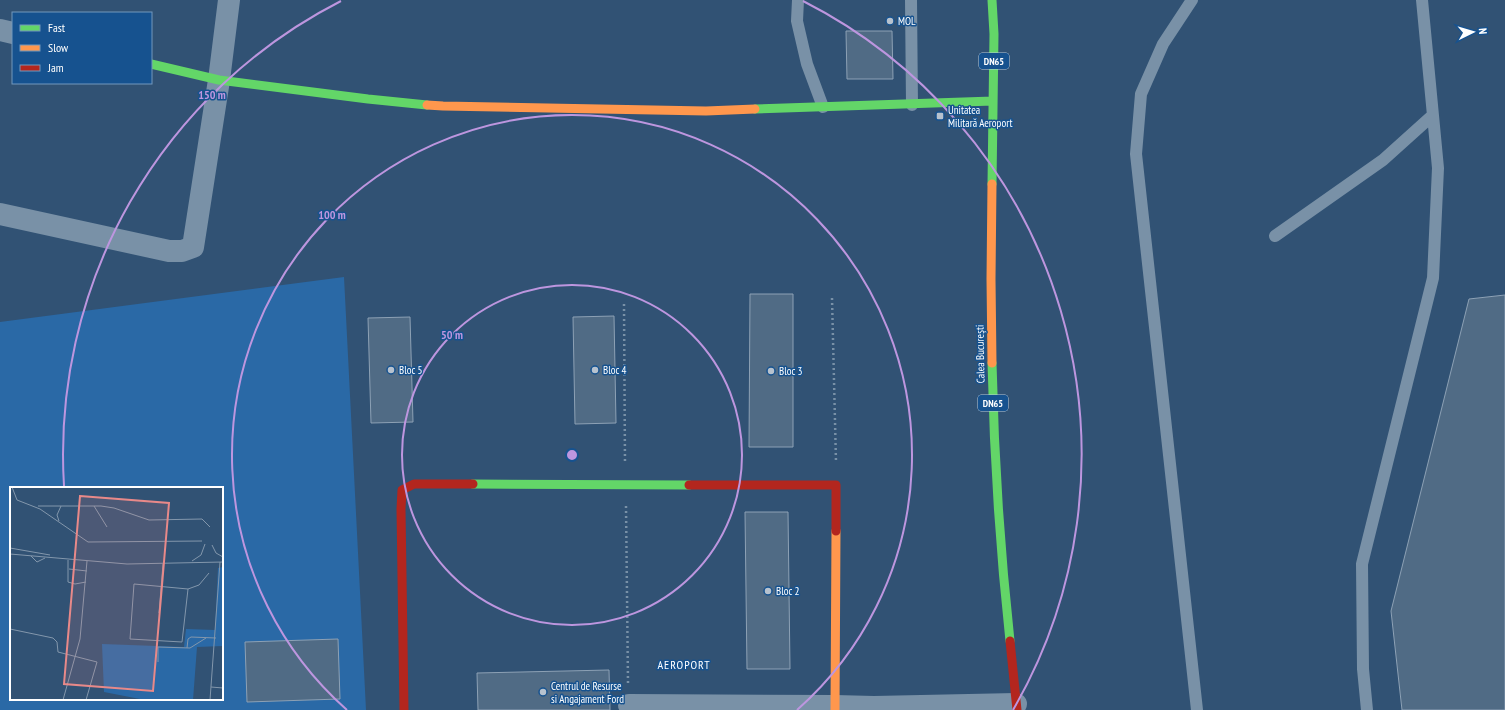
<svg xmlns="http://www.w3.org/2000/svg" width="1505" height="710" viewBox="0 0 1505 710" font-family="'PT Sans Narrow',sans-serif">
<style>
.green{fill:#2a69a6;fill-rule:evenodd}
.building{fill:#506b85;stroke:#8da1b5}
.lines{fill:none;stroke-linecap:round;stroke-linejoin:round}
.path{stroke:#7991a7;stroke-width:2.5;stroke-dasharray:2 3;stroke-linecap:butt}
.lane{stroke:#7991a7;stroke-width:12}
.street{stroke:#7991a7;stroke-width:22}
.fast{stroke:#63d668;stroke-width:9}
.slow{stroke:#ff974d;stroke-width:9}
.jam{stroke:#b3261e;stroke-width:9}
.ring{fill:none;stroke:#bd96df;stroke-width:2}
.poi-dot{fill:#b7c2ce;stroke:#16528f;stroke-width:1.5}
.labels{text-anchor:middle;stroke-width:3;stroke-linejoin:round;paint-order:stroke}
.shield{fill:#16528f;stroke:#b9cbdd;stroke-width:1}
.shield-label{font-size:10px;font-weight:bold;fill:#fff}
.poi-label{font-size:11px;fill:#fff;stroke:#16528f;text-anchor:start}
.street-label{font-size:11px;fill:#fff;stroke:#16528f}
.neighbourhood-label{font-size:12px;letter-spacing:1px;fill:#fff;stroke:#16528f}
.inset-road{fill:none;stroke:#8397ac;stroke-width:1}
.view{fill:#e88989;fill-opacity:0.15;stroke:#e88989;stroke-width:2}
.inset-edge{fill:none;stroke:#fff;stroke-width:2}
.centre{fill:#bd96df;stroke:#16528f;stroke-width:2}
.ring-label{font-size:12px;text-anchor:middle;font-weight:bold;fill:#bd96df;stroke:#16528f;stroke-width:3;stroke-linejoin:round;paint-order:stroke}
</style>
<rect width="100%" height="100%" fill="#315274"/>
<path class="green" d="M344 277 366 710H0V322ZM11 488H222V699H11Z"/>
<path class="building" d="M846 31H892L893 79H847Z
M750 294H793V447H749Z
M1505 295V710H1402L1391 611 1469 299Z
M614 316 616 423 575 424 573 317Z
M410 317 413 422 371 423 368 318Z
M745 512H788L790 669H747Z
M338 639 340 699 247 702 245 642Z
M609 670 610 710H478L477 673Z"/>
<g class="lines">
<path class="path" d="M832 298 836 462
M624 304 625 463
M626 506 628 683"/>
<path class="lane" d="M798 0 797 21 807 64 823 107
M911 0 912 105
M1192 0 1163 44 1141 94 1136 154 1197 710
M1275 236 1383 160 1433 115
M1367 710 1363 669 1362 564 1433 278 1438 168 1422 0"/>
<path class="street" d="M0 30 13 33
M0 214 169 251H182L193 247 219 80 229 0
M629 705 835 706 874 707 1016 704"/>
<path class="fast" d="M992 0 994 34 992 184
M151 64 219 80 368 99 427 105
M755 109 993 101
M992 363C994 456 1000 549 1010 641
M473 484 689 485"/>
<path class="slow" d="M427 105 443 106 706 111 755 109
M992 184 991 279 992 363
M835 710 836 531"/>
<path class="jam" d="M689 485H836V531
M1010 641 1017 710
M404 710 401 509 402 490 414 484H473"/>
</g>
<g class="ring">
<circle cx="572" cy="455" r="170"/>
<path d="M347 710A340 340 0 1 1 797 710"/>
<path d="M64 486A509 509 0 0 1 341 1M803 1A509 509 0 0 1 1013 710"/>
</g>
<g class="poi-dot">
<circle cx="890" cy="21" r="4"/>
<rect x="936" y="112" width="8" height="8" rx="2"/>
<circle cx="391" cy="370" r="4"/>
<circle cx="595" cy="370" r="4"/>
<circle cx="771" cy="371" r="4"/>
<circle cx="768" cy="591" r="4"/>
<circle cx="543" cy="692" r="4"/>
</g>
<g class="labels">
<g class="shield">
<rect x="979" y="53" width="30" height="16" rx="3"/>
<rect x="978" y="395" width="30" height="16" rx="3"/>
</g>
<g class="shield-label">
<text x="994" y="65">DN65</text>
<text x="993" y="407">DN65</text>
</g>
<g class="poi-label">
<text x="898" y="25">MOL</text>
<text x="948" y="114">Unitatea<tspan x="948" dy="13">Militară Aeroport</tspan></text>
<text x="399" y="374">Bloc 5</text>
<text x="603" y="374">Bloc 4</text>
<text x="779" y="375">Bloc 3</text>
<text x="776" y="595">Bloc 2</text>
<text x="551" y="690">Centrul de Resurse<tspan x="551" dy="13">si Angajament Ford</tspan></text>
</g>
<g class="street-label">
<text transform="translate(980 354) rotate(-91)" y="4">Calea București</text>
</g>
<g class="neighbourhood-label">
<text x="684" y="669">AEROPORT</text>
</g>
</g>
<g transform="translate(10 487)">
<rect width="213" height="213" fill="#315274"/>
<path d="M213 80V159L187 160 183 213H135L94 205 92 157 174 160 176 142 205 143 208 81Z" fill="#2a69a6"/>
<path class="inset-road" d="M2 0 7 13 30 22 78 55 192 54M28 19H91L104 21 139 33 192 32 200 40M84 19 97 40M49 34 47 28 51 19M202 58 206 66 213 70M0 61 40 68M0 67 117 77 213 75M21 69 27 75 35 71M58 73V95L65 97 76 95M182 74 191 68 195 57M59 82 77 84M178 102 172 155 120 152 124 97 178 102 189 98 199 86M149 126 153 77M0 142 43 151 47 155 48 165 87 175 76 213M177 161 178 152 181 150 206 151M148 175V160L180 161 196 151M201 200 213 201M53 213 70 152 77 74M200 213 210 75"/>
<path class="view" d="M70 9 159 16 143 204 54 197Z"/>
<rect width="213" height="213" class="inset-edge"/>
</g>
<circle cx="572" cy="455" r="6" class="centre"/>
<g class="ring-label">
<text x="212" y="99">150 m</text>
<text x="332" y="219">100 m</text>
<text x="452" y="339">50 m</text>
</g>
<rect x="12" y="12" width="140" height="72" fill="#16528f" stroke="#7397bc"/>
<rect x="20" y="25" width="20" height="6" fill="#63d668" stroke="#7397bc"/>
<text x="48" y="32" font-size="12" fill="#ffffff">Fast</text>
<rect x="20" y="45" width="20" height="6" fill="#ff974d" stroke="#7397bc"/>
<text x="48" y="52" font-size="12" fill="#ffffff">Slow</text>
<rect x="20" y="65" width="20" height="6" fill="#b3261e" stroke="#7397bc"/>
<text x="48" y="72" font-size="12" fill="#ffffff">Jam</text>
<g transform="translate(1473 32) rotate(85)" stroke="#16528f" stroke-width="3" paint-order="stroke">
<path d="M0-3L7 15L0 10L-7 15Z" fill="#ffffff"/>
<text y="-6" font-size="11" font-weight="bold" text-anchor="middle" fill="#ffffff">N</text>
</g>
</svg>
